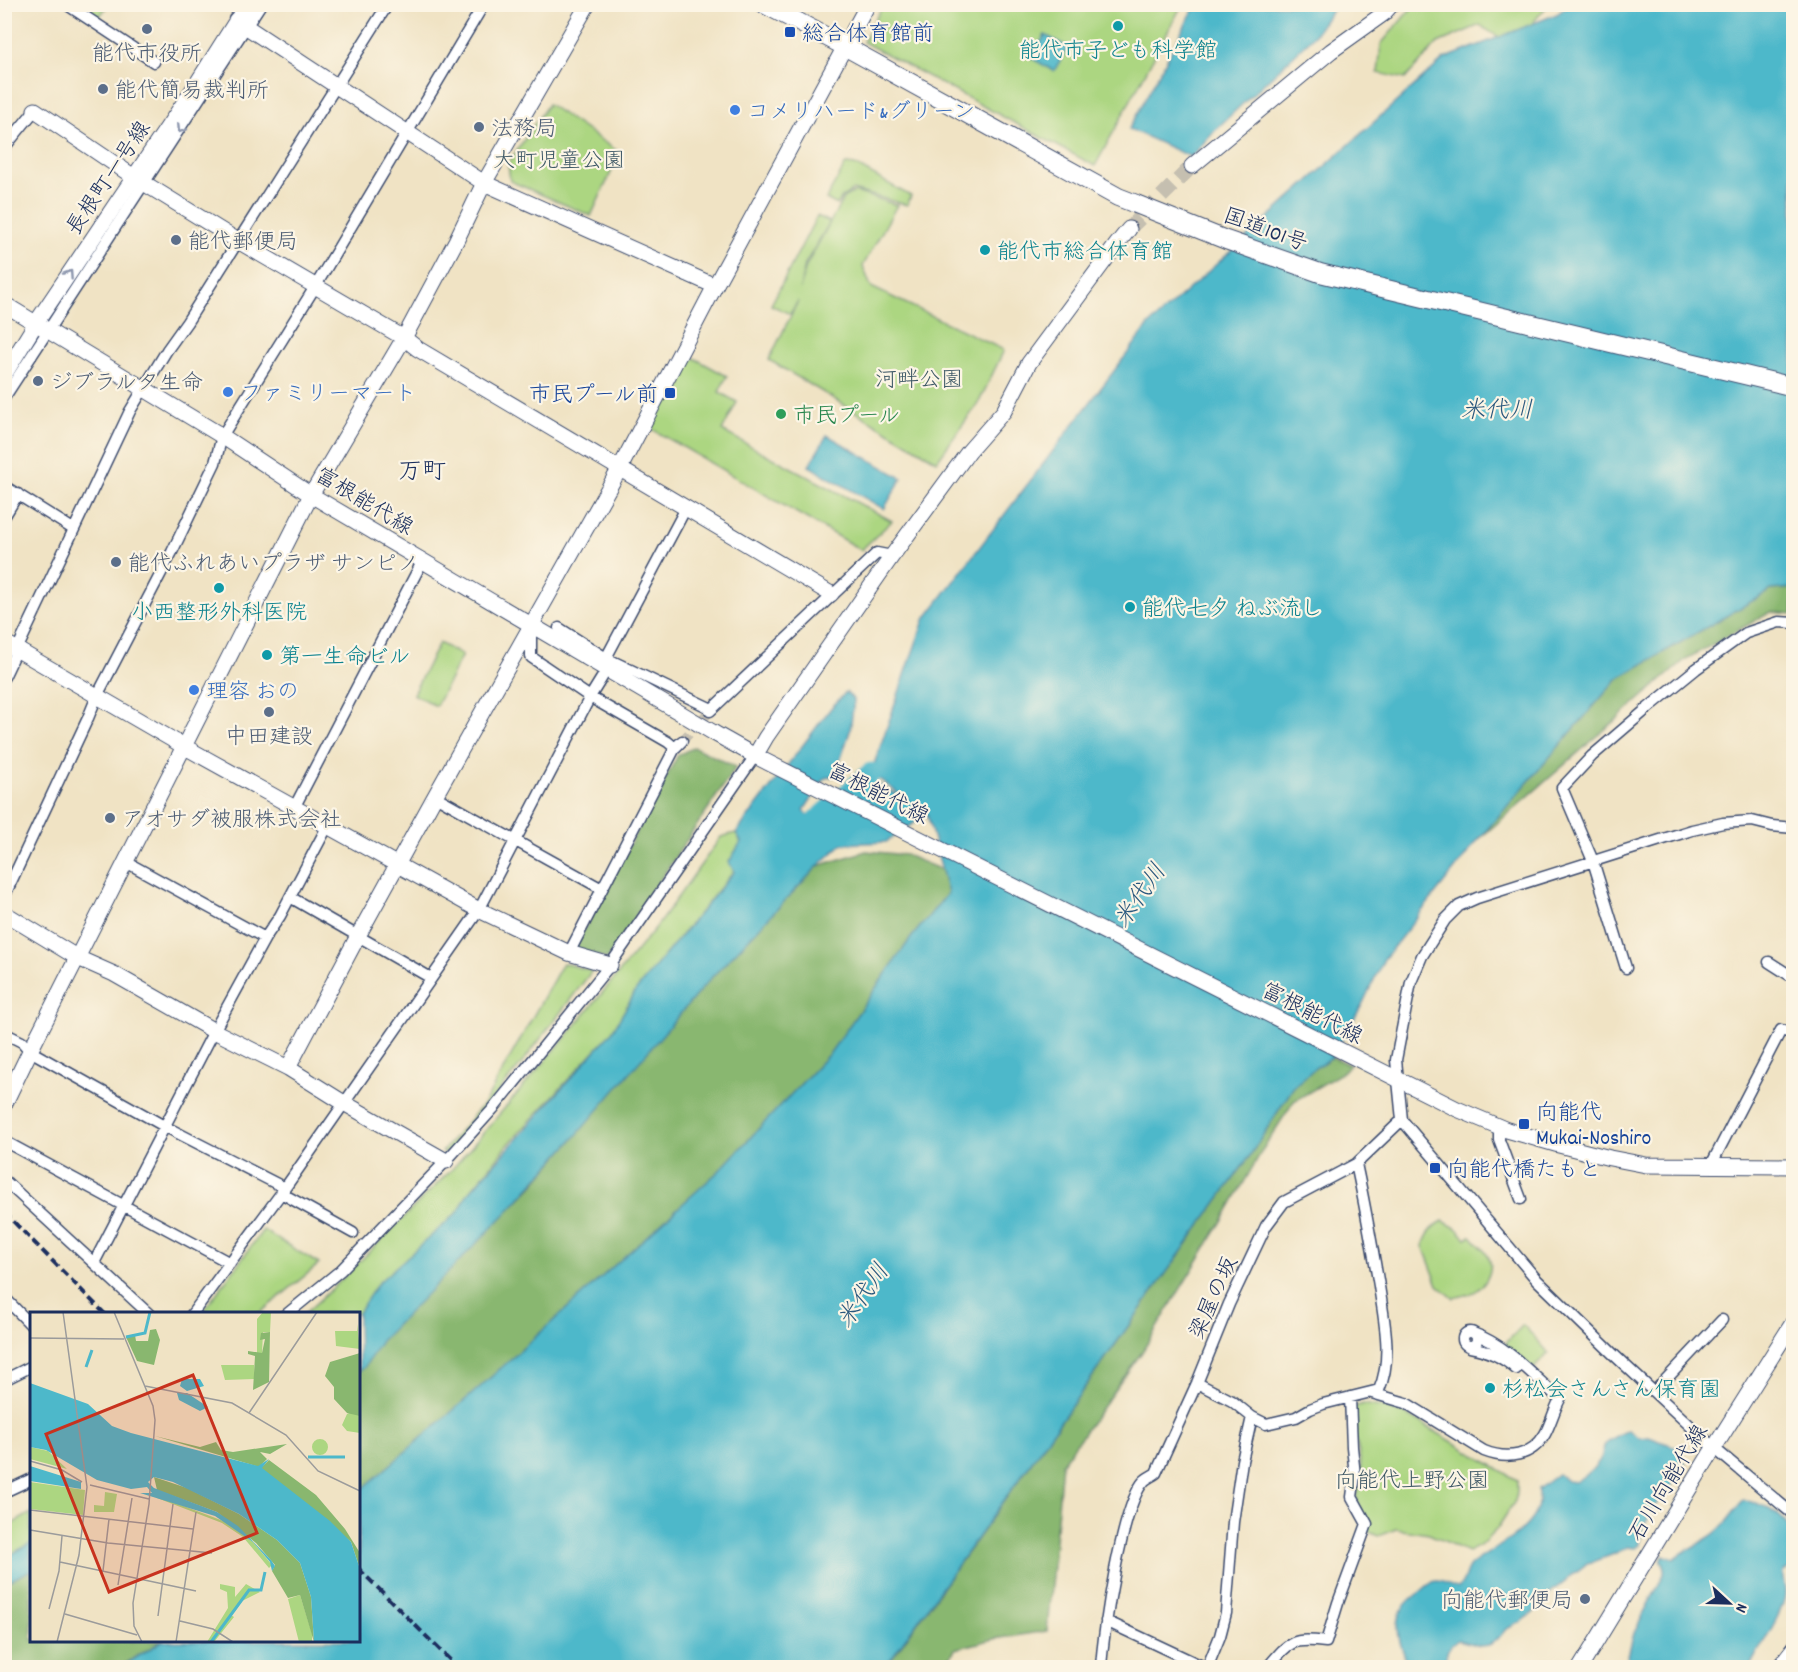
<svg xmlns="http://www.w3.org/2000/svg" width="1798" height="1672" viewBox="0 0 1798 1672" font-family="Dekko,'Klee One',sans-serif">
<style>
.green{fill:#acd681;stroke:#648270;stroke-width:1.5}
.forest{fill:#89b76f;stroke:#527366;stroke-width:1.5}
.water{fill:#4db8ca;stroke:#347494;stroke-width:1.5}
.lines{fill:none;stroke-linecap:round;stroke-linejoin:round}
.river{stroke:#4db8ca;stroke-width:21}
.street-tunnel{stroke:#c5bfb0;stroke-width:10;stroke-dasharray:10 5;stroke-linecap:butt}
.secondary-tunnel{stroke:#c5bfb0;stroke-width:15;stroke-dasharray:15 8;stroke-linecap:butt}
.street-casing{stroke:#3b4a6d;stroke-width:13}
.secondary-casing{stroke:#3b4a6d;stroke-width:17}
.highway-casing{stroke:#3b4a6d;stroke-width:20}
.street{stroke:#fff;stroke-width:10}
.secondary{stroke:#fff;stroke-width:15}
.highway{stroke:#fff;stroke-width:18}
.rail{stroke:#1b2f5e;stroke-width:4;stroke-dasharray:9 4.5;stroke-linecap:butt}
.secondary-bridge-casing{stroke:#3b4a6d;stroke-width:17;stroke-linecap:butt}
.highway-bridge-casing{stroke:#3b4a6d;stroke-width:20;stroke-linecap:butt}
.secondary-bridge{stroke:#fff;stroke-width:15}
.highway-bridge{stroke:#fff;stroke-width:18}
.oneway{stroke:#8d97ae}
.culture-dot{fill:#0f9aa8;stroke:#fcf5e5;stroke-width:2}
.service-dot{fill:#5c6f8a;stroke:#fcf5e5;stroke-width:2}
.transit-dot{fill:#1a4fb4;stroke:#fcf5e5;stroke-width:2}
.shop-dot{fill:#3f7fe0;stroke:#fcf5e5;stroke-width:2}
.leisure-dot{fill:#2e9e5b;stroke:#fcf5e5;stroke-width:2}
.labels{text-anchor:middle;stroke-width:4.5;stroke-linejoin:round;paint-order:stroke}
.transit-label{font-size:22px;fill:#164399;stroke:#fcf5e5;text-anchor:start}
.culture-label{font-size:22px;fill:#0d838f;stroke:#fcf5e5;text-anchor:start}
.service-label{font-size:22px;fill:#4e5e75;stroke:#fcf5e5;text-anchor:start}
.shop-label{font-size:22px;fill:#366cbe;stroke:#fcf5e5;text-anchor:start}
.park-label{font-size:22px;fill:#3f5967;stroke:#fcf5e5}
.street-label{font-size:22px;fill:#1b2f5e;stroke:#fcf5e5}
.leisure-label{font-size:22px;fill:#27864d;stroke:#fcf5e5;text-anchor:start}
.water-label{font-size:24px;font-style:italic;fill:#2a587e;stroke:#fcf5e5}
.neighbourhood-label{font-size:24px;fill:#1b2f5e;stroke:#fcf5e5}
.inset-river{fill:none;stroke:#4db8ca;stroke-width:3}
.inset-road{fill:none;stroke:#9b9b9b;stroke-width:1.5}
.view{fill:#c8321e;fill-opacity:0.15;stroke:#c8321e;stroke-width:3}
.inset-edge{fill:none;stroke:#1b2f5e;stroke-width:3}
</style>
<rect width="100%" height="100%" fill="#fcf5e5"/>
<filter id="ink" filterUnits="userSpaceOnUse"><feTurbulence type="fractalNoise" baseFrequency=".0167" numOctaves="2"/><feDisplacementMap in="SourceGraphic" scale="12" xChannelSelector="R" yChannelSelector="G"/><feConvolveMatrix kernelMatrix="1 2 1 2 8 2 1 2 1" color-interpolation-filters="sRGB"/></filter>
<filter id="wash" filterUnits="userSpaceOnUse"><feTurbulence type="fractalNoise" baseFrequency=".008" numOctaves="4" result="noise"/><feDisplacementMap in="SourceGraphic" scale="24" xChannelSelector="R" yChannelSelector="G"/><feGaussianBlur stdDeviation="1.35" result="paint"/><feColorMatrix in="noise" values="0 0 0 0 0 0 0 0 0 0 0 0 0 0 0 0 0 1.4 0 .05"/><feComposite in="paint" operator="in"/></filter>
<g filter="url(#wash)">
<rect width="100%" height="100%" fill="#f0e3c4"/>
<path class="green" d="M75 5H108L97 20Z
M883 5H1182L1095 166 863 42Z
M1414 5H1548L1517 41 1501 39 1480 25 1438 43 1405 79 1378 73 1381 44Z
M548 104 620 153 591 216 510 181 508 164Z
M846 164 855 165 911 196 907 205 853 190 842 197 837 205 826 199Z
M855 192 897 205 863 266 871 287 1004 350 979 402 937 461 769 360 798 301 790 314 771 305 817 216 830 222 805 264 800 289 806 266 844 197Z
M694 358 727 376 719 392 737 402 722 431 892 521 861 550 650 428 689 360Z
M439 643 462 655 436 706 413 694Z
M736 833 741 842 729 862 734 871 637 989 612 1032 508 1145 467 1195 459 1211 378 1283 358 1313 304 1314 336 1285 454 1167 571 1031 657 926 721 837Z
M563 963 592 971 519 1067 447 1154 442 1152 485 1102Z
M1443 1221 1456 1228 1466 1238 1471 1236C1477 1243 1485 1250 1489 1258 1494 1270 1486 1284 1476 1291 1470 1295 1460 1296 1453 1298L1438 1285 1423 1246C1427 1234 1432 1227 1443 1221Z
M263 1230 319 1264 260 1313H202Z
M1523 1325 1549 1353 1533 1369 1505 1344Z
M1363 1404 1387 1408 1409 1416 1517 1480V1493L1515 1501 1497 1529 1480 1546 1468 1552 1429 1534 1396 1529 1378 1536 1367 1531 1356 1496 1359 1488 1361 1469 1359 1453 1350 1416 1351 1408Z
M31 1513V1543L5 1558V1528Z"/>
<path class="forest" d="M1793 588V614L1771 612 1686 659 1478 840 1617 679 1771 590Z
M694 747 736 767 607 959 574 948 678 755Z
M866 851 906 855 942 870 948 893 911 938 830 1053 719 1171 479 1388 359 1492V1371L364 1367 380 1341 534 1184 710 979 818 866Z
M1332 1057 1350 1065 1340 1074 1294 1101 1263 1149 1222 1221 1142 1352 1062 1463 1047 1631 994 1639 955 1649 944 1667 885 1668 1249 1157 1294 1086 1315 1068Z
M31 1570 32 1640 162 1641 120 1667 5 1668V1583Z"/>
<path class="water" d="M1196 5H1336L1312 38 1213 132 1191 157 1129 129Z
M1569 5H1793V588L1771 590 1617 679 1478 840 1384 959 1362 1005 1332 1057 1315 1068 1294 1086 1249 1157 885 1667 120 1668 162 1641 358 1640 359 1492 479 1388 719 1171 830 1053 911 938 948 893 927 814 886 842 842 844 818 866 710 979 575 1137 509 1210 381 1341 364 1368 359 1371 358 1313 378 1283 459 1211 467 1195 612 1032 637 989 734 872 729 862 741 842 736 833 831 708 846 692 854 700 850 731 835 776 825 778 804 810 810 818 825 821 860 793 878 784 917 807 871 773 924 620 1149 325 1444 59 1557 14Z
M1045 35 1068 47 1054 71 1031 58Z
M827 435 902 478 884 509 809 466Z
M1628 1430 1640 1438 1649 1437 1679 1448 1684 1458 1685 1466C1673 1488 1639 1518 1640 1545L1636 1548 1628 1547 1614 1554 1585 1565 1550 1593 1532 1614 1521 1622 1506 1629 1497 1640 1489 1645 1480 1646 1458 1640C1446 1648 1445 1654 1446 1667H1410C1401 1650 1392 1627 1403 1608 1407 1602 1414 1596 1420 1592 1425 1588 1430 1582 1436 1581 1443 1580 1450 1587 1458 1588 1466 1583 1464 1571 1471 1565 1490 1549 1530 1534 1537 1508 1539 1502 1538 1495 1538 1489L1558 1474 1567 1481 1575 1482 1591 1471 1601 1459 1604 1446 1608 1441Z
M1742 1501C1762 1501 1784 1514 1793 1534 1796 1542 1794 1558 1793 1567L1783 1571C1782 1580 1786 1587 1785 1595 1781 1619 1760 1644 1750 1667H1625L1634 1633 1664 1574V1564L1661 1561 1663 1555 1674 1559C1684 1551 1695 1546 1706 1539 1721 1531 1732 1515 1742 1501Z
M31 1543V1570L5 1583V1558Z"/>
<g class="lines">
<path class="river" d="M796 839 871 773"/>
</g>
</g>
<g filter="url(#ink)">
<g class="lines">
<path class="street-tunnel" d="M682 741 710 711"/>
<path class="secondary-tunnel" d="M1129 229 1192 166"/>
<defs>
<path id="street" d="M66 4 154 62
M4 148 35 110
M4 398 261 4
M4 486 73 529
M686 508 606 658 712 709
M4 517 18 494
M531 627V657L590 697 668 742 675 748
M559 628 606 658
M4 677 130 411 167 350 187 322 388 4
M710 711 877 553 892 556
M435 796 602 889
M294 808 423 560
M126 862 265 938
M4 897 88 718 97 696 172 552 215 463 222 436 315 287 484 4
M290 897 431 978
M569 953 675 748 682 741
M1769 962 1794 978
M1626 968 1593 861 1562 788 1592 756 1648 708 1696 669 1746 633 1779 622 1794 623
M4 1033 22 1042 30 1051 164 1126 285 1188
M1402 1120 1537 1280 1612 1353 1714 1448 1794 1515
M1499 1126V1140L1521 1199
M4 1141 230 1263
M1711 1165 1781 1030 1794 1034
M4 1180 149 1314
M281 1193 353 1233
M94 1263 214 1031 265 938 280 916 327 827
M4 1297 32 1326
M192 1314 285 1188 479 910 590 697 606 671
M287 1314 341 1270 446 1161 493 1109 610 965 755 756
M1463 1339a7 7 0 1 1 14 0a7 7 0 1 1-14 0Z
M1470 1347C1487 1350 1503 1357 1516 1369
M4 1380 32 1366
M1197 1383 1232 1401 1252 1417 1266 1424 1296 1417 1310 1409 1323 1404 1379 1390C1393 1358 1384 1320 1379 1286 1372 1245 1365 1205 1356 1164
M1655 1391 1722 1320
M1372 1393 1406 1403 1484 1451C1507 1460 1532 1457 1545 1434 1551 1423 1554 1410 1560 1399 1532 1375 1508 1346 1473 1333
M4 1492 32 1479
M1106 1621 1206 1668
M1101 1668C1103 1632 1122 1505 1144 1481 1147 1478 1152 1476 1156 1473L1197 1383 1229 1304 1266 1226 1284 1202 1356 1164 1402 1120 1396 1060 1411 982 1422 956 1445 920 1459 906 1477 898 1692 830 1723 823 1752 821 1772 826 1794 828
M1207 1668 1220 1636 1226 1613 1233 1522 1242 1461 1252 1417
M1267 1668C1290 1641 1291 1638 1326 1642L1338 1603 1367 1524 1352 1497 1355 1475 1352 1447 1350 1397
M1776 1668 1794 1645"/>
<path id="secondary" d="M236 20 484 183 715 286
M35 110 134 177 238 241 404 338 418 349 831 594
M1192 166 1331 51 1383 14 1392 4
M4 304 222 436 311 495 672 708
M4 375 36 323 194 88 247 4
M4 642 185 747 479 910 569 953 610 965
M714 733 755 756 1457 1109 1507 1130 1559 1145 1610 1158 1646 1165 1794 1166
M755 756 766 737 892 556 969 451 1004 411 1029 363 1117 244 1129 229
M4 913 78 958 114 974 214 1031 288 1068 344 1103 446 1161
M288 1068 358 936 435 796 620 468 715 286 868 4
M4 1105 30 1051 311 495 404 338 456 241 484 183 588 4
M1580 1668 1714 1448 1794 1321"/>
<path id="highway" d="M764 4 844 46 1118 197 1136 204"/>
</defs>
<use href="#street" class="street-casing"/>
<use href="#secondary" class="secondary-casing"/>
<use href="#highway" class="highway-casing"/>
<use href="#street" class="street"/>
<use href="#secondary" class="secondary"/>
<use href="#highway" class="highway"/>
<path class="rail" d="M4 1212 105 1314
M358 1568 458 1668"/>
<defs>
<path id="secondary-bridge" d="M672 708 714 733"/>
<path id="highway-bridge" d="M1136 204 1226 240 1320 273 1794 387"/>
</defs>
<use href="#secondary-bridge" class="secondary-bridge-casing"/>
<use href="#highway-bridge" class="highway-bridge-casing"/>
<use href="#secondary-bridge" class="secondary-bridge"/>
<use href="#highway-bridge" class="highway-bridge"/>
</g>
<defs><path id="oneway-chevron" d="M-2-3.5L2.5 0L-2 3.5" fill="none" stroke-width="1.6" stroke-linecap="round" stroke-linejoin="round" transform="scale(1.5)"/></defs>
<g class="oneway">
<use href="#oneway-chevron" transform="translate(181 129) rotate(123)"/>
<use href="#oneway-chevron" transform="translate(69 274) rotate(-56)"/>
</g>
</g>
<g class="culture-dot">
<circle cx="1118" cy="26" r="6"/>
<circle cx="985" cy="250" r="6"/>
<circle cx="219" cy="588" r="6"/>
<circle cx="1130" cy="607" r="6"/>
<circle cx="267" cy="655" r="6"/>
<circle cx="1490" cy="1388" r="6"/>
</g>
<g class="service-dot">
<circle cx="147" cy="29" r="6"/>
<circle cx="103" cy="89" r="6"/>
<circle cx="479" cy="127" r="6"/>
<circle cx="176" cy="240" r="6"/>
<circle cx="38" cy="381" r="6"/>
<circle cx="116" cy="562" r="6"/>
<circle cx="269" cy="712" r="6"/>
<circle cx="110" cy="818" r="6"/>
<circle cx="1585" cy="1599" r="6"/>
</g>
<g class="transit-dot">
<rect x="784" y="26" width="12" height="12" rx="3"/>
<rect x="664" y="387" width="12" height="12" rx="3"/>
<rect x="1518" y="1118" width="12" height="12" rx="3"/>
<rect x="1429" y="1162" width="12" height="12" rx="3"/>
</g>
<g class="shop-dot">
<circle cx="735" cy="110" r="6"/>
<circle cx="228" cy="392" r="6"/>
<circle cx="194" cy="690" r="6"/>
</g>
<circle class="leisure-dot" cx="781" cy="414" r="6"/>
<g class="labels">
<g class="transit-label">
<text x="802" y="40">総合体育館前</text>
<text x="658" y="401" text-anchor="end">市民プール前</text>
<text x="1536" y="1119">向能代<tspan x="1536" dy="25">Mukai-Noshiro</tspan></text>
<text x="1447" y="1176">向能代橋たもと</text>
</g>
<g class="culture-label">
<text x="1118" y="57" text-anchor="middle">能代市子ども科学館</text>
<text x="997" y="258">能代市総合体育館</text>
<text x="1142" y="615">能代七夕 ねぶ流し</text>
<text x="219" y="619" text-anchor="middle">小西整形外科医院</text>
<text x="279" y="663">第一生命ビル</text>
<text x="1502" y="1396">杉松会さんさん保育園</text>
</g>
<g class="service-label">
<text x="147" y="60" text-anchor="middle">能代市役所</text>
<text x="115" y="97">能代簡易裁判所</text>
<text x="491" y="135">法務局</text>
<text x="188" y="248">能代郵便局</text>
<text x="50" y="389">ジブラルタ生命</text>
<text x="128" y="570">能代ふれあいプラザ サンピノ</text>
<text x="269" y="743" text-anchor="middle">中田建設</text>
<text x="122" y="826">アオサダ被服株式会社</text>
<text x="1573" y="1607" text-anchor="end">向能代郵便局</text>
</g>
<g class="shop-label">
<text x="747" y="118">コメリハード&amp;グリーン</text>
<text x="240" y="400">ファミリーマート</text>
<text x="206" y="698">理容 おの</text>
</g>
<g class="park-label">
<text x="559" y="167">大町児童公園</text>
<text x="919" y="386">河畔公園</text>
<text x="1412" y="1487">向能代上野公園</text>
</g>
<g class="street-label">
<text transform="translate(107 177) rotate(-56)" y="8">長根町一号線</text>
<text transform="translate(1266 228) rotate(20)" y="8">国道101号</text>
<text transform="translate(365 500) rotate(31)" y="8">富根能代線</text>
<text transform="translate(879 792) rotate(27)" y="8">富根能代線</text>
<text transform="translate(1313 1012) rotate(27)" y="8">富根能代線</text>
<text transform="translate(1212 1297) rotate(-66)" y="8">梁屋の坂</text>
<text transform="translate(1667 1482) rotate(-59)" y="8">石川向能代線</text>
</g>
<g class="leisure-label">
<text x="793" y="422">市民プール</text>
</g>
<g class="water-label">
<text x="1497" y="417">米代川</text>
<text transform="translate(1139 895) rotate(-55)" y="8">米代川</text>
<text transform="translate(862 1295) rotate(-55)" y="8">米代川</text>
</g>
<g class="neighbourhood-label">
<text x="422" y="478">万町</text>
</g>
</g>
<g transform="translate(30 1312)">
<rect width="330" height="330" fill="#f0e3c4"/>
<path d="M233 0H241L240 20H233L232 41 227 42V7ZM327 12 330 37 306 34 305 19H327ZM191 53H224V67L195 68ZM322 100 329 102 330 121 317 119 312 113 317 102ZM282 135a8 8 0 1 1 16 0a8 8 0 1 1-16 0ZM0 135 18 139 37 157 0 147ZM0 170 55 178 53 203 0 197ZM75 180 87 182 84 200H64V193L74 194ZM130 185 196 210 223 230 242 253 239 256 213 225 192 211 127 186ZM190 272 205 275V285L216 272 230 280 210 290 201 303 204 305 184 330H177L198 296 197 280 190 277ZM270 283 282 322V330H269L258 287Z" fill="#acd681"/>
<path d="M126 17 130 28 124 53 107 49 96 25 105 23 106 29H118L120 18ZM240 20 239 70 223 78 225 44 218 42V39L232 41 235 27 230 28 231 21ZM330 41V104L317 101 304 87V75L295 64 300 50ZM125 124 170 135 186 130 191 138 203 140 257 132 240 142 230 140 237 147 229 155ZM239 148 286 183 315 217 330 241V257L321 230 231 156ZM124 165 157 176 209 202 247 228 270 251 281 285 284 330 270 283 258 286 242 259 245 253 226 231 187 200 127 178Z" fill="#89b76f"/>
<path d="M152 67H170L174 74 157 79 150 74ZM0 71 58 92 82 114 101 121 228 154 239 147 232 156 300 209 321 230 330 257V330H284L281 285 270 251 247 228 209 202 143 170 124 165 118 170 124 176 187 200 208 214 241 248 245 254 242 259 240 250 223 230 185 204 110 181H122L117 175 101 177 67 168 16 138 0 135ZM147 81H157L178 95 170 99 149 88ZM0 154 51 170V177L0 169Z" fill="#4db8ca"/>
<path class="inset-river" d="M96 25 115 21 120 0M56 55 62 38M278 145H315M181 330 219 278H231L235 260"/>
<path class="inset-road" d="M84 0 123 94 125 108 119 192 103 291 104 314 112 330M0 26 94 27M115 74 202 91 256 123 288 159 330 179M219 101 287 0M0 149 32 158 52 170M60 173 119 187M0 198 163 217M0 218 78 231 182 241M30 250 166 279M73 259 79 207M88 273 102 186M19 297 29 259 32 224M35 302 107 323M128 304 143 192M150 309 183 317 203 330M27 330 49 243 57 175 33 0M146 330 166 200"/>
<path class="view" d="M163 63 227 221 79 280 16 122Z"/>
<rect width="330" height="330" class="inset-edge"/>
</g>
<rect width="1798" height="1672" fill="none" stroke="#fcf5e5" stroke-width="24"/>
<g transform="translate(1729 1603) rotate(112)" stroke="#fcf5e5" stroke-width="4.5" paint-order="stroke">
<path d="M0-4.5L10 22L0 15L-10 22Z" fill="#1b2f5e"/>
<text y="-9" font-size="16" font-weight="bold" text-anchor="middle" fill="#1b2f5e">N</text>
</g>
</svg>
